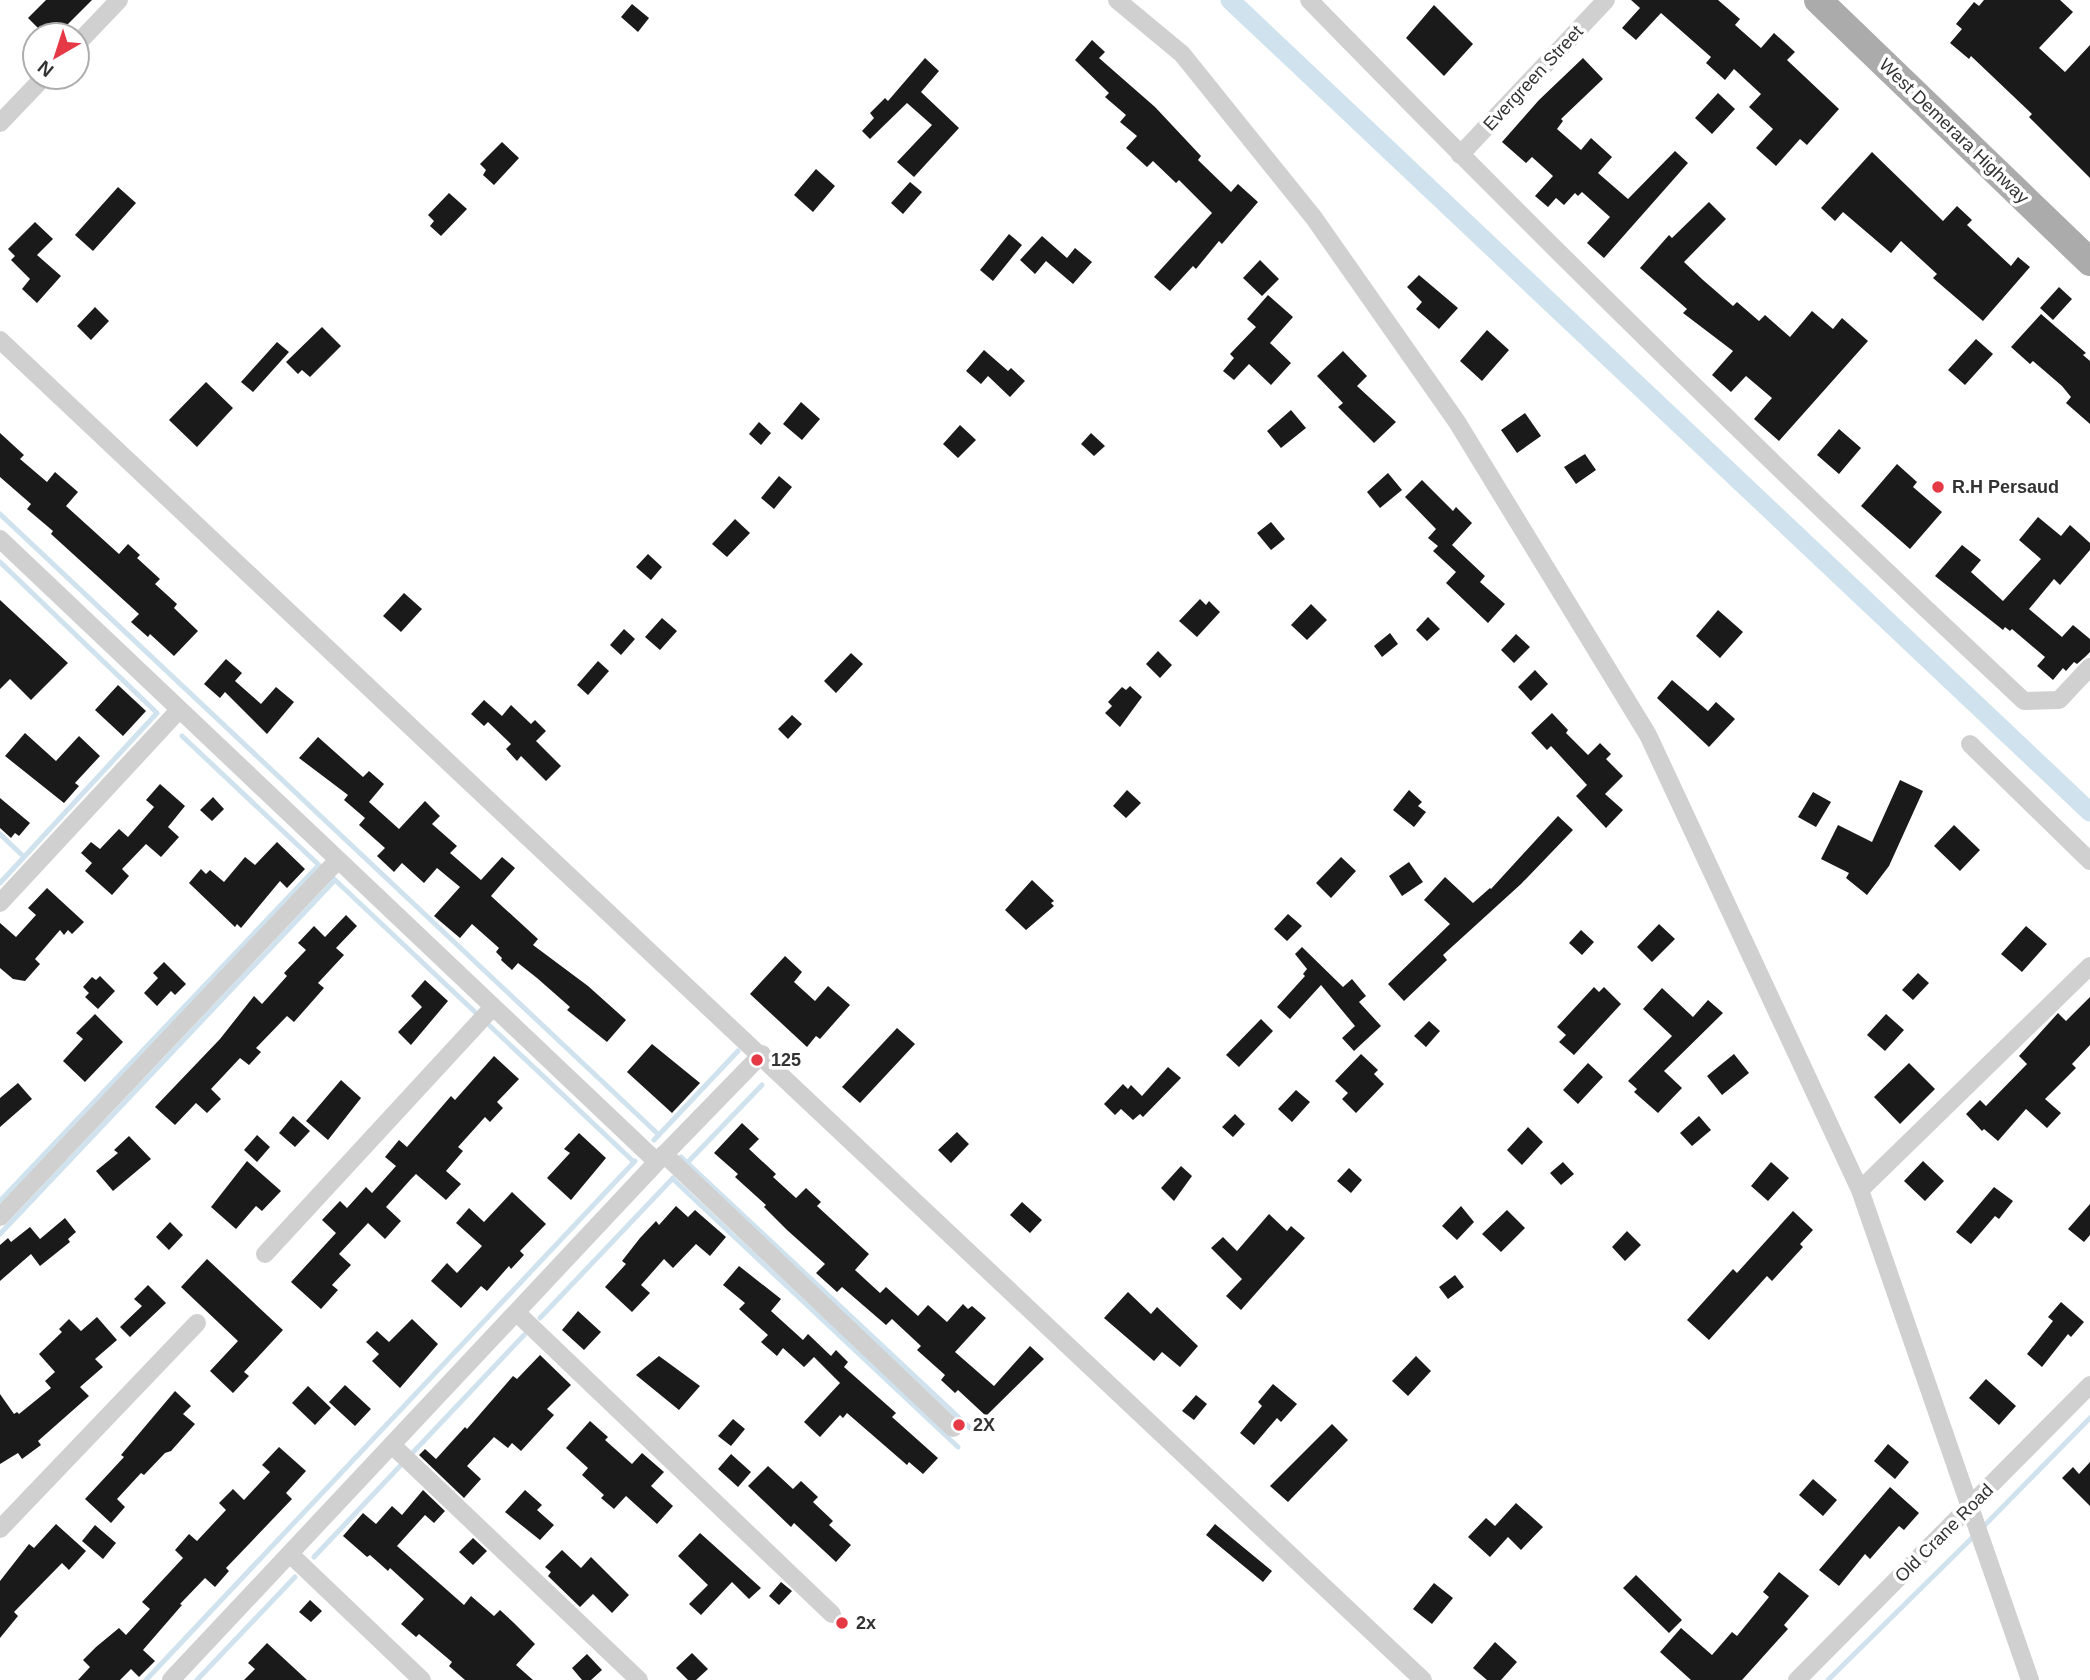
<svg xmlns="http://www.w3.org/2000/svg" width="2090" height="1680" viewBox="0 0 2090 1680" font-family="Arial,sans-serif">
<style>
.lines{fill:none;stroke-linecap:round;stroke-linejoin:round}
.stream{stroke:#cfe2ee;stroke-width:5}
.canal{stroke:#cfe2ee;stroke-width:19}
.building{fill:#1a1a1a}
.minor{stroke:#d0d0d0;stroke-width:18}
.primary{stroke:#ababab;stroke-width:28}
.poi-dot{fill:#e63946;stroke:#fff;stroke-width:2.5}
.labels{text-anchor:middle;stroke-width:7;stroke-linejoin:round;paint-order:stroke}
.street-label{font-size:18px;fill:#333;stroke:#fff}
.poi-label{font-size:18px;font-weight:bold;fill:#333;stroke:#fff;text-anchor:start}
</style>
<rect width="100%" height="100%" fill="#fff"/>
<g class="lines">
<path class="stream" d="M0 514 659 1135
M0 562 157 713 0 883
M182 736 321 867
M0 834 24 857
M334 879 476 1013
M490 1026 634 1162
M654 1140 738 1051
M681 1157 971 1429
M688 1162 762 1085
M673 1179 958 1447
M0 1201 319 865
M0 1234 335 880
M540 1318 673 1178
M1982 1528 2090 1418
M314 1557 524 1335
M146 1680 635 1161
M197 1680 295 1577
M1828 1680 1975 1535"/>
<path class="canal" d="M1230 0 2090 812"/>
</g>
<path class="building" d="M46 0H92L57 35H45L28 18Z
M1631 0H1718L1740 19 1735 25 1761 48 1774 33 1795 52 1787 60 1839 109 1807 145 1800 139 1776 166 1756 148 1773 129 1749 107 1761 94 1734 69 1725 80 1706 63 1711 57 1661 13 1636 40 1622 28 1640 8Z
M1984 0H2060L2073 12 2039 48 2065 72 2090 45V178L2029 117 2032 114 1971 56 1969 59 1950 43 1962 29 1956 24 1974 2 1979 6Z
M632 4 649 18 638 32 621 17Z
M1434 5 1473 44 1444 76 1406 38Z
M1092 40 1105 52 1099 58 1155 107 1201 156 1198 160 1231 192 1238 184 1258 202 1222 244 1219 241 1196 269 1193 266 1170 291 1154 277 1212 213 1179 180 1176 183 1153 161 1147 167 1126 148 1137 136 1120 122 1126 115 1105 97 1109 93 1075 60Z
M925 58 939 71 921 92 959 128 914 177 897 162 932 125 907 103 870 139 862 131 874 118 870 113 885 98 888 101Z
M1583 58 1603 79 1561 119 1563 121 1557 129 1581 150 1591 138 1612 157 1598 173 1628 199 1675 151 1688 163 1604 258 1587 243 1610 217 1582 192 1578 196 1575 193 1564 205 1556 198 1548 207 1535 196 1553 176 1532 157 1526 163 1502 142 1539 100Z
M1718 93 1735 109 1712 134 1695 118Z
M502 142 519 158 494 185 483 175 486 170 480 164Z
M1872 152 1943 221 1957 206 1972 220 1967 225 2011 266 2018 257 2030 267 1983 321 1933 278 1937 274 1901 241 1891 253 1843 212 1835 221 1821 208Z
M816 169 835 186 813 212 794 195Z
M910 182 922 192 903 214 891 203Z
M118 187 136 203 93 251 75 235Z
M449 193 467 209 441 236 430 226 434 221 428 215Z
M1709 202 1726 219 1684 262 1703 280 1733 306 1737 302 1759 321 1765 315 1790 337 1812 311 1833 329 1842 318 1868 341 1779 441 1754 419 1772 398 1746 376 1731 392 1712 375 1733 351 1683 313 1687 309 1640 268 1669 235 1672 238Z
M35 222 53 239 37 255 61 276 37 303 22 289 30 279 11 260 15 256 8 249Z
M1009 234 1022 245 993 281 980 270Z
M1042 236 1067 258 1075 248 1092 262 1073 284 1046 261 1035 274 1020 260Z
M1260 260 1279 279 1262 296 1243 278Z
M1419 275 1458 308 1439 329 1416 309 1422 302 1407 287Z
M2059 287 2072 299 2053 320 2040 308Z
M1268 295 1293 317 1270 343 1291 363 1271 385 1249 364 1234 380 1223 371 1234 358 1230 354 1256 327 1247 319Z
M95 307 109 321 91 340 77 326Z
M2041 314 2086 353 2083 355 2090 361V424L2066 403 2071 397 2062 386 2033 361 2030 364 2011 347Z
M322 327 341 346 310 377 302 370 298 374 286 362Z
M1487 330 1509 350 1482 381 1460 361Z
M1976 339 1993 354 1965 385 1948 370Z
M277 342 289 352 253 392 241 382Z
M984 350 1008 371 1011 368 1025 381 1010 397 988 376 981 384 966 371Z
M1343 351 1367 376 1357 386 1396 422 1374 443 1338 407 1343 403 1317 376Z
M206 382 233 408 197 447 169 420Z
M801 402 820 419 802 440 783 424Z
M1291 410 1306 428 1281 448 1267 431Z
M1525 413 1541 436 1517 453 1501 430Z
M759 422 771 433 761 445 749 434Z
M960 425 976 440 958 458 943 444Z
M1839 429 1861 448 1839 474 1817 455Z
M0 433 24 455 20 459 47 482 55 472 78 492 66 506 87 525 119 554 128 544 140 555 137 558 160 579 155 584 177 604 174 608 198 631 174 656 150 634 148 637 131 622 139 614 51 534 53 531 27 509 31 504 0 477Z
M1091 433 1105 446 1094 456 1081 444Z
M1585 454 1596 470 1576 484 1564 467Z
M1897 464 1917 482 1913 487 1942 512 1910 549 1861 506Z
M1388 473 1402 490 1380 508 1367 492Z
M779 476 792 487 774 509 761 498Z
M1422 480 1453 511 1456 507 1472 523 1452 545 1485 576 1480 582 1505 604 1488 623 1446 583 1456 572 1433 551 1438 546 1428 538 1436 529 1405 497Z
M2038 517 2061 536 2070 525 2090 543V550L2060 585 2054 579 2029 609 2062 637 2073 625 2090 639V652L2085 657 2077 664 2074 662 2066 671 2063 668 2053 680 2037 666 2045 657 2012 629 2010 631 2005 627 2003 630 1935 576 1962 545 1981 560 1971 572 2003 601 2041 559 2019 540Z
M735 519 750 533 727 557 712 544Z
M1271 522 1285 539 1271 550 1257 533Z
M648 554 662 567 651 580 636 567Z
M404 593 422 609 401 632 383 616Z
M1200 599 1206 605 1209 601 1220 612 1197 637 1179 621Z
M0 600 68 663 31 700 10 679 0 689Z
M1311 604 1327 620 1307 640 1291 625Z
M1718 610 1743 632 1720 658 1696 636Z
M1428 617 1440 629 1427 641 1416 630Z
M662 618 677 631 660 650 645 637Z
M624 629 635 639 621 655 610 645Z
M1390 633 1398 644 1382 657 1374 646Z
M1516 634 1530 647 1514 663 1501 650Z
M1158 651 1172 665 1160 678 1146 664Z
M851 653 863 664 836 693 824 681Z
M226 659 242 673 235 681 261 704 276 687 294 702 267 734 225 692 220 698 204 684Z
M598 661 609 671 588 695 577 685Z
M1535 670 1548 684 1531 701 1518 687Z
M1672 680 1708 711 1716 702 1735 719 1709 747 1657 698Z
M118 685 146 711 123 736 95 710Z
M1130 686 1142 697 1120 727 1105 713 1112 706 1108 702 1122 687 1126 690Z
M484 700 502 716 511 705 531 724 535 720 546 731 536 741 561 766 546 781 521 756 517 761 506 749 511 744 488 722 484 726 471 714Z
M1552 713 1568 730 1566 733 1588 755 1600 743 1611 754 1606 759 1623 776 1605 794 1623 810 1606 828 1576 796 1587 785 1551 746 1547 750 1531 733Z
M792 715 802 724 788 739 778 729Z
M25 733 56 761 79 736 100 756 75 783 79 786 64 803 5 756Z
M318 737 363 777 369 771 384 784 369 802 399 829 425 801 440 816 432 824 457 846 450 853 481 880 502 857 515 868 491 896 538 939 533 945 588 986 626 1020 607 1042 567 1010 570 1007 537 978 518 963 512 970 501 960 502 958 496 952 499 948 472 924 460 938 434 916 460 887 437 868 424 883 402 863 394 872 377 856 385 848 359 825 365 818 344 800 348 795 299 758Z
M1900 780 1923 791 1889 866 1867 895 1846 878 1849 873 1821 859 1838 825 1872 842Z
M160 784 185 806 168 827 179 837 161 857 146 844 122 869 129 876 112 895 85 871 92 863 81 853 91 842 100 849 119 829 128 837 154 807 146 800Z
M1127 790 1141 803 1126 818 1113 806Z
M1409 790 1422 802 1418 806 1426 812 1414 827 1393 810Z
M1813 792 1831 802 1816 827 1798 817Z
M213 797 224 809 212 821 200 810Z
M0 798 30 823 19 836 15 833 11 838 0 828Z
M1558 816 1573 830 1521 884 1443 955 1447 960 1404 1001 1388 984 1450 924 1424 900 1445 877 1473 903 1490 888 1491 889Z
M1954 825 1980 850 1960 871 1934 846Z
M277 842 305 869 287 888 280 881 241 928 237 924 235 927 189 883 201 869 206 874 210 870 224 882 245 857 255 865Z
M1341 857 1356 871 1331 898 1316 883Z
M1409 862 1423 882 1402 896 1389 876Z
M1032 880 1054 901 1051 903 1054 906 1026 930 1005 910Z
M47 888 84 922 72 934 68 930 64 935 60 930 35 959 40 964 25 981 13 979 0 968V923L16 937 36 915 28 908Z
M1288 914 1302 926 1287 941 1274 929Z
M346 915 357 926 336 948 344 955 318 983 324 988 294 1022 287 1016 256 1048 261 1052 249 1065 240 1058 211 1089 221 1099 207 1113 196 1103 175 1125 155 1107 220 1039 254 996 262 1004 287 976 284 973 306 950 298 943 314 926 325 937Z
M1659 924 1675 939 1652 962 1637 947Z
M2026 926 2047 944 2022 972 2001 954Z
M1581 930 1594 942 1582 955 1569 943Z
M1302 947 1343 987 1352 979 1366 996 1359 1002 1381 1026 1354 1051 1342 1038 1355 1026 1321 985 1290 1019 1277 1007 1305 976 1303 974 1307 969 1295 954Z
M785 956 802 972 794 982 815 1001 828 986 850 1005 820 1039 816 1036 807 1047 750 994Z
M164 962 186 984 175 995 171 991 157 1006 144 993 158 978 153 973Z
M1918 973 1929 983 1913 1000 1902 990Z
M100 976 115 991 98 1009 85 997 89 993 83 987 92 977 96 980Z
M425 980 448 1001 411 1045 398 1032 422 1007 411 996Z
M1594 987 1599 992 1604 987 1621 1004 1574 1055 1559 1042 1566 1035 1557 1027Z
M1662 988 1693 1017 1708 1000 1723 1013 1664 1071 1682 1088 1658 1113 1634 1092 1637 1089 1628 1081 1672 1036 1643 1009Z
M2090 997V1045L2072 1064 2076 1068 2045 1099 2061 1113 2047 1128 2026 1109 1998 1141 1984 1129 1982 1131 1966 1114 1980 1100 1986 1106 2027 1064 2019 1056 2058 1013 2066 1021Z
M95 1014 123 1042 85 1082 63 1061 83 1039 76 1033Z
M1886 1014 1904 1030 1885 1051 1867 1035Z
M1261 1019 1273 1031 1239 1067 1226 1055Z
M1429 1021 1440 1031 1426 1047 1414 1036Z
M897 1028 915 1044 860 1103 842 1087Z
M652 1044 700 1083 672 1113 627 1072Z
M1361 1054 1378 1070 1374 1074 1384 1084 1356 1113 1342 1099 1348 1093 1335 1081Z
M1734 1054 1749 1073 1722 1095 1707 1076Z
M494 1056 519 1079 497 1102 503 1108 490 1122 485 1117 458 1147 463 1151 446 1171 461 1184 446 1200 416 1174 411 1179 386 1207 401 1221 385 1239 368 1223 339 1254 351 1265 332 1285 338 1290 321 1309 291 1282 336 1233 322 1220 340 1201 347 1208 366 1187 372 1193 396 1166 385 1157 399 1140 407 1147 451 1096 455 1100Z
M1588 1063 1603 1077 1578 1104 1563 1090Z
M1909 1063 1935 1089 1900 1124 1874 1097Z
M1168 1067 1181 1078 1143 1117 1140 1114 1133 1120 1121 1109 1115 1115 1104 1104 1123 1084 1128 1089 1131 1085 1142 1096Z
M341 1080 361 1098 328 1140 306 1121Z
M18 1083 32 1099 0 1127V1098Z
M1296 1090 1310 1102 1292 1122 1278 1109Z
M1235 1114 1245 1124 1233 1137 1222 1127Z
M293 1116 310 1131 295 1147 279 1133Z
M1699 1116 1711 1130 1692 1146 1680 1133Z
M742 1123 759 1139 749 1149 776 1174 773 1177 796 1198 806 1188 821 1202 817 1206 869 1254 855 1270 880 1293 886 1287 918 1316 928 1305 947 1322 963 1304 968 1309 972 1306 986 1318 955 1352 994 1386 1030 1346 1044 1359 986 1416 958 1390 955 1393 941 1380 945 1375 917 1350 921 1346 892 1319 886 1325 842 1287 837 1292 816 1273 825 1264 787 1230 764 1207 766 1205 735 1177 738 1174 714 1153Z
M1528 1127 1543 1142 1522 1165 1507 1150Z
M957 1132 969 1144 951 1163 938 1150Z
M579 1133 606 1158 571 1200 547 1178 570 1153 564 1149Z
M257 1135 270 1147 257 1162 244 1150Z
M129 1136 151 1159 113 1191 96 1171 118 1153 114 1150Z
M247 1161 281 1191 262 1211 256 1206 236 1229 211 1207Z
M1923 1161 1944 1181 1925 1201 1904 1181Z
M1563 1162 1574 1174 1561 1185 1550 1173Z
M1771 1162 1789 1178 1768 1201 1751 1186Z
M1181 1166 1192 1176 1174 1201 1161 1188Z
M1349 1168 1362 1180 1351 1193 1337 1181Z
M1994 1187 2013 1201 1999 1219 1995 1216 1971 1244 1956 1232Z
M512 1192 546 1224 520 1251 524 1255 511 1269 509 1266 487 1291 481 1286 461 1308 431 1281 447 1263 457 1273 482 1246 456 1223 469 1208 484 1222Z
M1022 1202 1042 1220 1030 1233 1010 1215Z
M2090 1204V1235L2084 1242 2068 1229Z
M676 1206 688 1217 695 1210 726 1237 710 1256 696 1244 673 1268 664 1259 641 1285 650 1293 632 1312 605 1287 626 1264 622 1261 640 1238 656 1221 659 1225Z
M1461 1206 1474 1222 1457 1240 1442 1226Z
M1507 1210 1525 1228 1501 1252 1482 1234Z
M1793 1211 1813 1230 1800 1244 1803 1247 1772 1281 1767 1276 1709 1340 1687 1320 1733 1269 1737 1273Z
M1269 1214 1287 1231 1291 1226 1305 1238 1241 1310 1226 1296 1242 1279 1211 1248 1223 1237 1237 1251Z
M65 1218 76 1232 68 1239 70 1242 40 1266 31 1254 0 1281V1245L8 1238 11 1242 30 1227 40 1239Z
M170 1222 183 1235 169 1250 156 1237Z
M1627 1231 1641 1245 1625 1261 1612 1247Z
M207 1259 283 1330 244 1372 249 1376 233 1393 210 1371 238 1341 181 1287Z
M739 1266 781 1299 771 1311 803 1340 808 1334 831 1356 836 1350 848 1362 844 1367 896 1413 892 1417 938 1458 923 1474 909 1462 907 1465 847 1413 843 1418 840 1415 820 1437 804 1422 840 1383 814 1357 804 1367 783 1348 777 1356 761 1342 768 1335 739 1309 745 1303 723 1285Z
M1455 1275 1464 1287 1448 1299 1439 1287Z
M148 1285 166 1303 130 1337 120 1327 142 1306 134 1299Z
M1128 1292 1151 1314 1157 1307 1198 1346 1180 1367 1162 1352 1154 1361 1104 1318Z
M2061 1302 2084 1322 2071 1337 2068 1334 2042 1367 2027 1354 2053 1321 2048 1317Z
M578 1311 601 1332 584 1350 562 1330Z
M97 1317 117 1340 95 1359 103 1367 80 1387 89 1396 38 1441 41 1445 22 1459 18 1453 0 1464V1394L14 1414 17 1412 19 1414 51 1388 45 1381 55 1372 39 1354 62 1332 59 1329 69 1319 81 1331Z
M412 1319 438 1344 400 1388 372 1361 379 1354 366 1342 377 1331 389 1342Z
M540 1355 571 1385 547 1409 554 1415 521 1451 512 1443 508 1448 494 1437 467 1466 481 1479 464 1498 419 1455 425 1449 436 1459 465 1427 467 1429 513 1376 517 1379Z
M659 1356 700 1386 679 1410 636 1375Z
M1416 1356 1431 1371 1408 1396 1392 1381Z
M1986 1379 2016 1406 1999 1425 1969 1398Z
M1273 1384 1297 1404 1281 1422 1277 1418 1254 1445 1240 1433 1262 1406 1258 1402Z
M345 1385 371 1409 355 1426 329 1402Z
M308 1386 331 1408 315 1425 292 1403Z
M175 1391 191 1406 183 1414 195 1424 171 1451 165 1453 144 1475 141 1473 117 1499 125 1507 111 1523 85 1499 124 1457 121 1455Z
M1196 1395 1207 1404 1194 1420 1182 1411Z
M733 1419 745 1429 731 1446 718 1436Z
M590 1421 608 1437 605 1440 632 1464 642 1453 664 1472 651 1486 673 1506 657 1524 626 1496 614 1509 601 1498 604 1495 582 1475 588 1468 566 1448Z
M1332 1424 1348 1440 1288 1502 1270 1486Z
M1888 1444 1909 1462 1895 1479 1874 1461Z
M279 1447 306 1471 286 1493 292 1499 226 1568 229 1571 215 1587 205 1578 180 1604 182 1605 143 1650 155 1661 139 1677 131 1669 120 1680H78L90 1667 83 1660 96 1647 119 1628 126 1635 150 1609 142 1602 183 1558 175 1550 189 1534 197 1541 226 1510 219 1503 233 1489 244 1500 270 1472 262 1465Z
M731 1454 751 1472 738 1487 718 1469Z
M2090 1462V1506L2062 1478 2073 1467 2079 1474Z
M768 1466 793 1489 801 1481 818 1497 813 1502 833 1521 829 1525 851 1545 836 1562 794 1523 791 1527 748 1486Z
M1813 1479 1837 1500 1823 1516 1799 1495Z
M1890 1487 1919 1513 1904 1530 1899 1526 1870 1559 1865 1554 1839 1586 1819 1570Z
M423 1490 445 1511 434 1523 425 1515 397 1546 464 1605 471 1596 494 1616 500 1610 514 1623 535 1644 516 1665 533 1680H465L449 1666 452 1662 419 1634 416 1637 401 1624 424 1599 390 1568 388 1571 370 1555 367 1557 343 1536 363 1513 376 1524 392 1506 402 1515Z
M525 1490 542 1505 537 1510 554 1525 540 1540 505 1512Z
M1516 1503 1543 1527 1521 1550 1508 1537 1490 1557 1468 1537 1486 1518 1495 1526Z
M56 1524 86 1551 69 1570 62 1563 14 1612 18 1616 0 1638V1581L29 1544 34 1548Z
M1215 1524 1272 1571 1263 1582 1206 1535Z
M95 1525 116 1543 103 1559 82 1541Z
M700 1533 761 1588 749 1599 732 1582 701 1615 689 1604 708 1585 678 1556Z
M473 1538 487 1551 473 1565 459 1552Z
M562 1550 581 1568 591 1557 629 1595 612 1613 593 1594 580 1607 548 1576 551 1572 545 1567Z
M1779 1572 1809 1596 1784 1625 1788 1629 1742 1680H1691L1660 1652 1681 1628 1712 1655 1732 1632 1737 1636 1769 1597 1763 1592Z
M1636 1575 1682 1620 1669 1633 1623 1588Z
M781 1582 792 1591 779 1605 769 1596Z
M1434 1583 1453 1598 1432 1624 1413 1609Z
M310 1600 322 1611 311 1622 299 1612Z
M1495 1642 1517 1662 1501 1680H1487L1473 1668Z
M267 1643 307 1680H244L255 1669 248 1663Z
M692 1653 708 1669 696 1680H688L676 1668Z
M587 1654 602 1670 591 1680H582L572 1668Z"/>
<g class="lines">
<path class="minor" d="M1117 0 1182 54 1314 218 1457 422 1648 735 1860 1190 2030 1680
M1309 0C1542 239 1780 473 2024 701L2059 700 2090 667
M77 44 119 0
M0 123 44 77
M1460 155 1606 0
M0 340 1423 1680
M0 539 657 1162
M1970 744 2090 861
M0 903 179 710
M664 1154 953 1428
M1860 1190 2090 966
M0 1217 338 860
M265 1254 493 1007
M517 1313 832 1614
M392 1445 639 1680
M0 1529 197 1323
M290 1554 422 1680
M171 1680 657 1162 762 1054
M1797 1680 2090 1385"/>
<path class="primary" d="M1818 0 2090 262"/>
</g>
<g class="poi-dot">
<circle cx="1938" cy="487" r="7"/>
<circle cx="757" cy="1060" r="7"/>
<circle cx="959" cy="1425" r="7"/>
<circle cx="842" cy="1623" r="7"/>
</g>
<g class="labels">
<g class="street-label">
<text transform="translate(1533 78) rotate(-47)" y="6">Evergreen Street</text>
<text transform="translate(1954 131) rotate(44)" y="6">West Demerara Highway</text>
<text transform="translate(1944 1533) rotate(-45)" y="6">Old Crane Road</text>
</g>
<g class="poi-label">
<text x="1952" y="493">R.H Persaud</text>
<text x="771" y="1066">125</text>
<text x="973" y="1431">2X</text>
<text x="856" y="1629">2x</text>
</g>
</g>
<g transform="translate(56 56) rotate(219)"><circle r="33" fill="#ffffff" stroke="#adadad" stroke-width="2"/>
<path d="M0-5L12 26L0 18L-12 26Z" fill="#e63946"/>
<text y="-10" font-size="19" font-weight="bold" text-anchor="middle" fill="#333333">N</text>
</g>
</svg>
